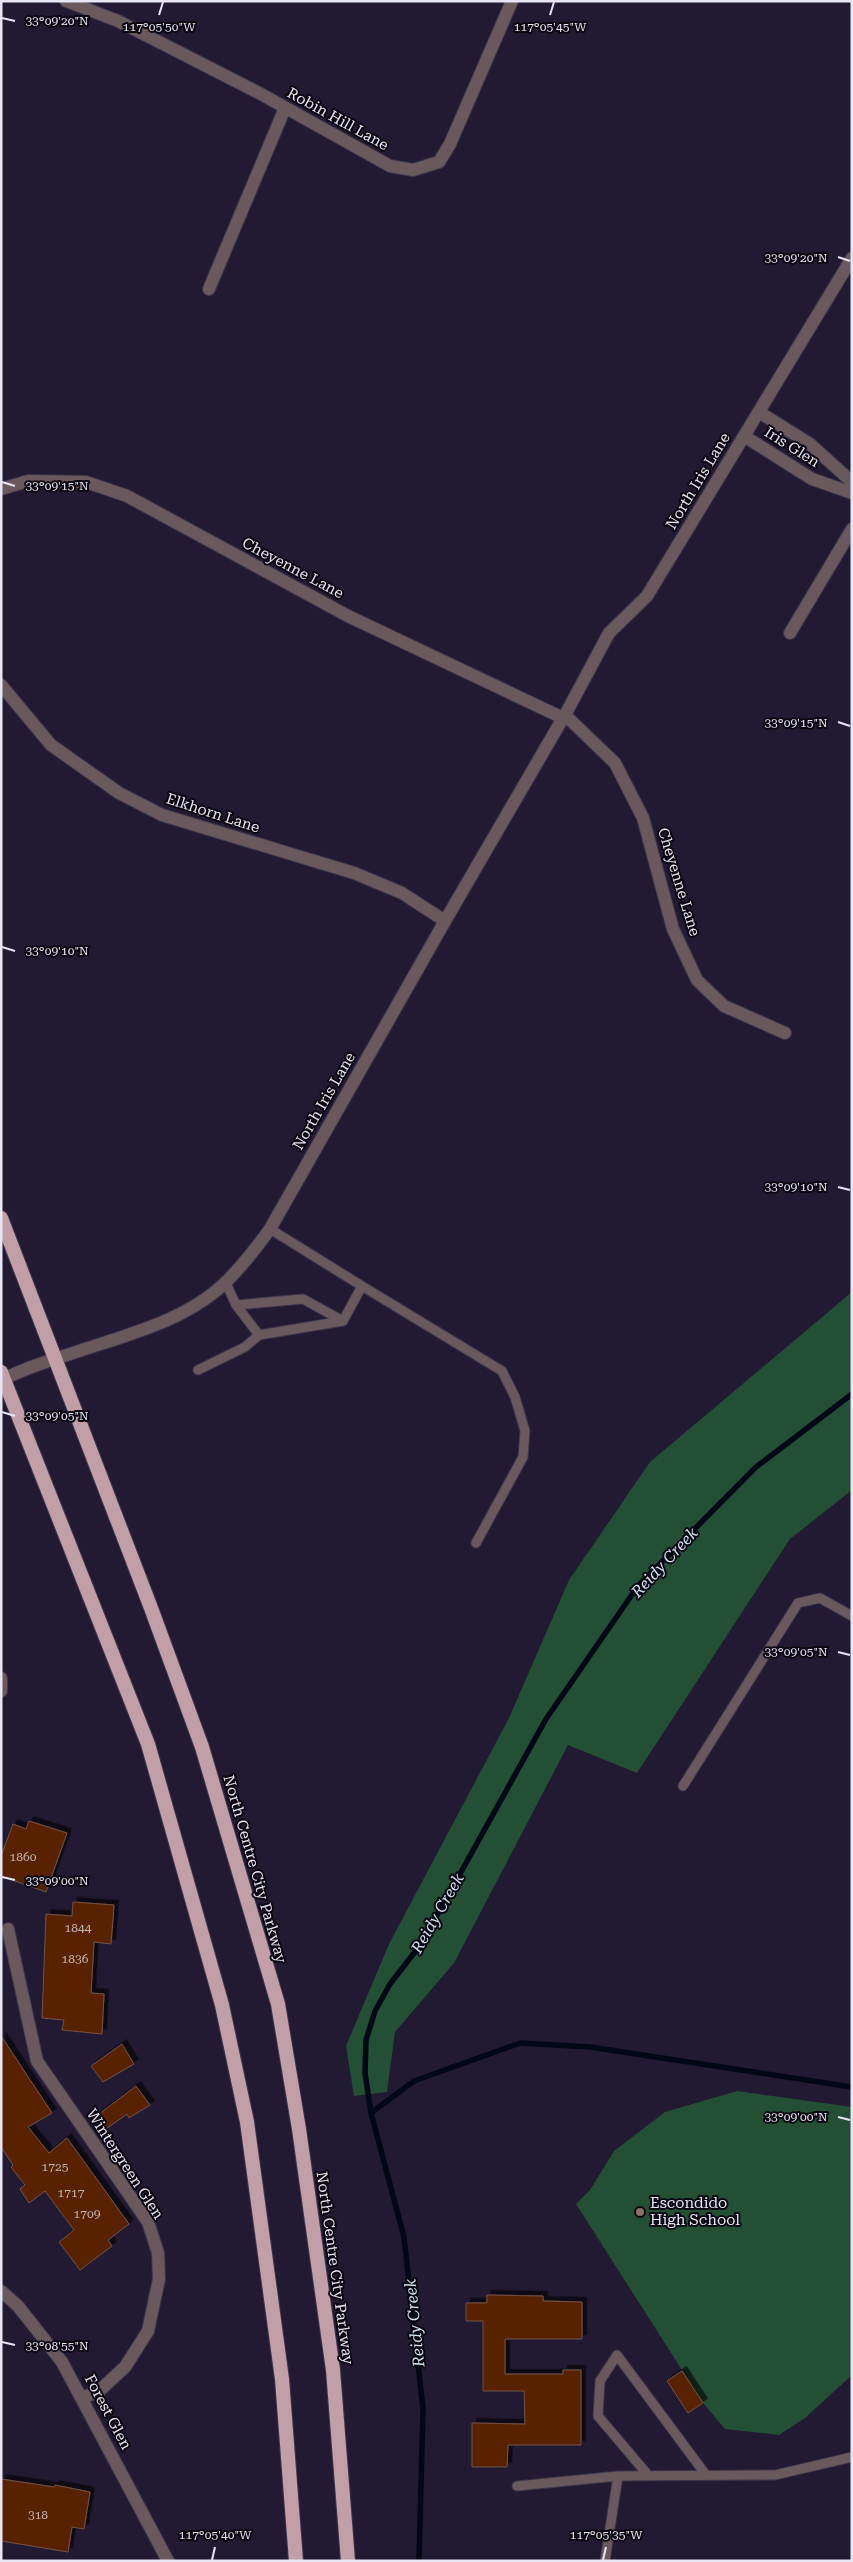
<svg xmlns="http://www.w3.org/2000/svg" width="853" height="2562" viewBox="0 0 853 2562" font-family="'Roboto Serif',serif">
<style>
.green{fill:#234f34}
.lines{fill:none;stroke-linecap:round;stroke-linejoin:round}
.stream{stroke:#000716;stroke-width:5.5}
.building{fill:#592303;stroke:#715345;filter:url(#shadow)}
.service-casing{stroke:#3d364d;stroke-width:11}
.minor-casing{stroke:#3d364d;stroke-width:14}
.tertiary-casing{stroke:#3d364d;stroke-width:14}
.trunk-casing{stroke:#3d364d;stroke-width:16}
.service{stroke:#69595c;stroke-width:9}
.minor{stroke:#69595c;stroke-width:12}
.tertiary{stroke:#69595c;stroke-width:12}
.trunk{stroke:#c29ea6;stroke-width:14}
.ticks{fill:none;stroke:#e8e5f5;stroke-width:2}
.education-dot{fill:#8d6e63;stroke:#0a0711;stroke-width:2}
.labels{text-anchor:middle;stroke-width:4;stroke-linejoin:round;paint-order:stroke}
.number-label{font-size:12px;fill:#c4b4b8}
.street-label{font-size:15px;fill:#e8e5f5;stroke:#0a0711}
.poi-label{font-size:15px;fill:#e8e5f5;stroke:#0a0711;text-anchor:start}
.water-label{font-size:16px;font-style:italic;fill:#d0e2f1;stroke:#0a0711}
.ticks-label{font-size:12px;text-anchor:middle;fill:#e8e5f5;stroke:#0a0711;stroke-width:4;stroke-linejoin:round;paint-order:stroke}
</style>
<defs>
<filter id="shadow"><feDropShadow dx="4.5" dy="-4.5" stdDeviation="0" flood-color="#0009"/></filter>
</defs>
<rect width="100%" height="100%" fill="#211a32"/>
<path class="green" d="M852 1292V1490L790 1539 637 1773 568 1745 454 1963 395 2032 387 2092 354 2096 346 2046 389 1944 509 1718 569 1580 650 1462Z
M737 2091 852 2107V2375L805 2418 779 2435 725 2429 703 2403 576 2204 590 2190 614 2151 665 2112Z"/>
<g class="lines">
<path class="stream" d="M371 2113 414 2081 520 2043 590 2047 852 2087
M419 2561 423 2409 404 2237 371 2113 365 2073 366 2040 375 2011 390 1984 421 1944 546 1719 638 1586 756 1467 852 1394"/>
</g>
<path class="building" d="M29 1821 67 1833 46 1892 1 1876V1856L13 1824 26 1829Z
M73 1902 114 1905 111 1944 94 1942 91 1993 104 1994 102 2034 62 2030 64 2020 42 2018 46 1914 72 1916Z
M1 2036 52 2113 28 2127 49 2153 67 2138 129 2224 108 2240 112 2246 80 2270 59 2242 74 2230 45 2191 29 2203 20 2189 25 2185 11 2167 13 2165 1 2147Z
M122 2044 134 2064 103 2082 91 2066Z
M136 2086 150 2105 129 2118 127 2114 103 2131 94 2118Z
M487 2295 543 2296V2301L582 2302V2339H505V2374H563V2370H581V2445H508L507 2467H472V2423L525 2424 524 2391H483V2321H466V2303H487Z
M682 2371 703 2403 688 2413 667 2381Z
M1 2479 54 2487 55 2485 90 2492 84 2529 72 2527 68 2552 1 2541Z"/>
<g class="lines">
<defs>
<path id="service" d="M362 1286 502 1371 515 1397 525 1431 523 1457 476 1543
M236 1305 303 1299 343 1321
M259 1335 343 1321 362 1286 270 1229
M198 1370 245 1347 259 1335 236 1305 226 1283
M683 1786 798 1603 820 1598 852 1616
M648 2475 598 2416 600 2381 617 2355 706 2475
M517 2486 618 2476 775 2475 852 2457
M605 2561 618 2476"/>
<path id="minor" d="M66 1 118 21 261 94 390 166 413 170 439 162 450 144 512 1
M209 289 285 108
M759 412 810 444 852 482
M744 436 812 479 852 493
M1 489 28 481 86 482 127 496 348 616 563 718 565 715 615 763 643 818 673 929 697 980 724 1006 785 1033
M790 633 852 529
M1 685 51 745 119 793 162 815 354 873 402 893 445 921
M8 1929 37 2061 148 2222 158 2253 159 2279 148 2331 125 2367 99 2391 82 2398
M1 2291 18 2306 62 2362 168 2561"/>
<path id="tertiary" d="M565 715 609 633 647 596 852 258
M1 1381C22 1368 56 1359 79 1351 130 1334 187 1320 226 1282 242 1266 257 1247 270 1229L445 921 563 718
M1 1678V1691"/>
<path id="trunk" d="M1 1218 151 1608 202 1747 278 2004 299 2129 333 2370 348 2561
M1 1372 148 1744 222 2005 247 2122 282 2379 296 2561"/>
</defs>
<use href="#service" class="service-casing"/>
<use href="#minor" class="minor-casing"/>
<use href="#tertiary" class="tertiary-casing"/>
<use href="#trunk" class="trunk-casing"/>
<use href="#service" class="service"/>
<use href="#minor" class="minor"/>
<use href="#tertiary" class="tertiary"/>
<use href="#trunk" class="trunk"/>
</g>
<path class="ticks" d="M159 15 163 2M550 15 554 2M2 18 15 21M838 257 850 261M2 482 15 486M838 722 850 726M2 947 15 951M838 1187 850 1190M2 1412 15 1416M838 1652 850 1655M2 1877 15 1880M838 2117 850 2120M2 2342 15 2345M212 2560 215 2547M603 2560 606 2547"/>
<circle class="education-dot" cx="640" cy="2212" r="5"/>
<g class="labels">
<g class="number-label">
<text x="23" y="1861">1860</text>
<text x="78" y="1932">1844</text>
<text x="75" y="1963">1836</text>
<text x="55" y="2171">1725</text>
<text x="71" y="2197">1717</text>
<text x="87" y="2218">1709</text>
<text x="38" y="2519">318</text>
</g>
<g class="street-label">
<text transform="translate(338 119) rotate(29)" y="5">Robin Hill Lane</text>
<text transform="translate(792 447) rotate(32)" y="5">Iris Glen</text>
<text transform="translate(698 481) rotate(-59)" y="5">North Iris Lane</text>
<text transform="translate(293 568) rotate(28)" y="5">Cheyenne Lane</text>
<text transform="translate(213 813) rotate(18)" y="5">Elkhorn Lane</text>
<text transform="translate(679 882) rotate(73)" y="5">Cheyenne Lane</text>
<text transform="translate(324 1101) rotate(-60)" y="5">North Iris Lane</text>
<text transform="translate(255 1869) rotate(74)" y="5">North Centre City Parkway</text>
<text transform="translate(125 2164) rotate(57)" y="5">Wintergreen Glen</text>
<text transform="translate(335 2268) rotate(82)" y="5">North Centre City Parkway</text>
<text transform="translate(108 2412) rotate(62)" y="5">Forest Glen</text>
</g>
<g class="poi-label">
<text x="650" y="2208">Escondido<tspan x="650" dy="17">High School</tspan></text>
</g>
<g class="water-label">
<text transform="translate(664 1562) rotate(-47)" y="6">Reidy Creek</text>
<text transform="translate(437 1913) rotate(-60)" y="6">Reidy Creek</text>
<text transform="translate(414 2323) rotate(-96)" y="6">Reidy Creek</text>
</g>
</g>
<g class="ticks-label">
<text x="57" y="25">33°09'20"N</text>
<text x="159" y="31">117°05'50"W</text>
<text x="550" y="31">117°05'45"W</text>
<text x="796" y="262">33°09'20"N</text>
<text x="57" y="490">33°09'15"N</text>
<text x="796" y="727">33°09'15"N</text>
<text x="57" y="955">33°09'10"N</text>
<text x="796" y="1191">33°09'10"N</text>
<text x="57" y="1420">33°09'05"N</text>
<text x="796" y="1656">33°09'05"N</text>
<text x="57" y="1885">33°09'00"N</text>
<text x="796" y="2121">33°09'00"N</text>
<text x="57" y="2350">33°08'55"N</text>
<text x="215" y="2539">117°05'40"W</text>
<text x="606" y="2539">117°05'35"W</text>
</g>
<rect width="853" height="2562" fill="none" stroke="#e8e5f5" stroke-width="5"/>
</svg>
